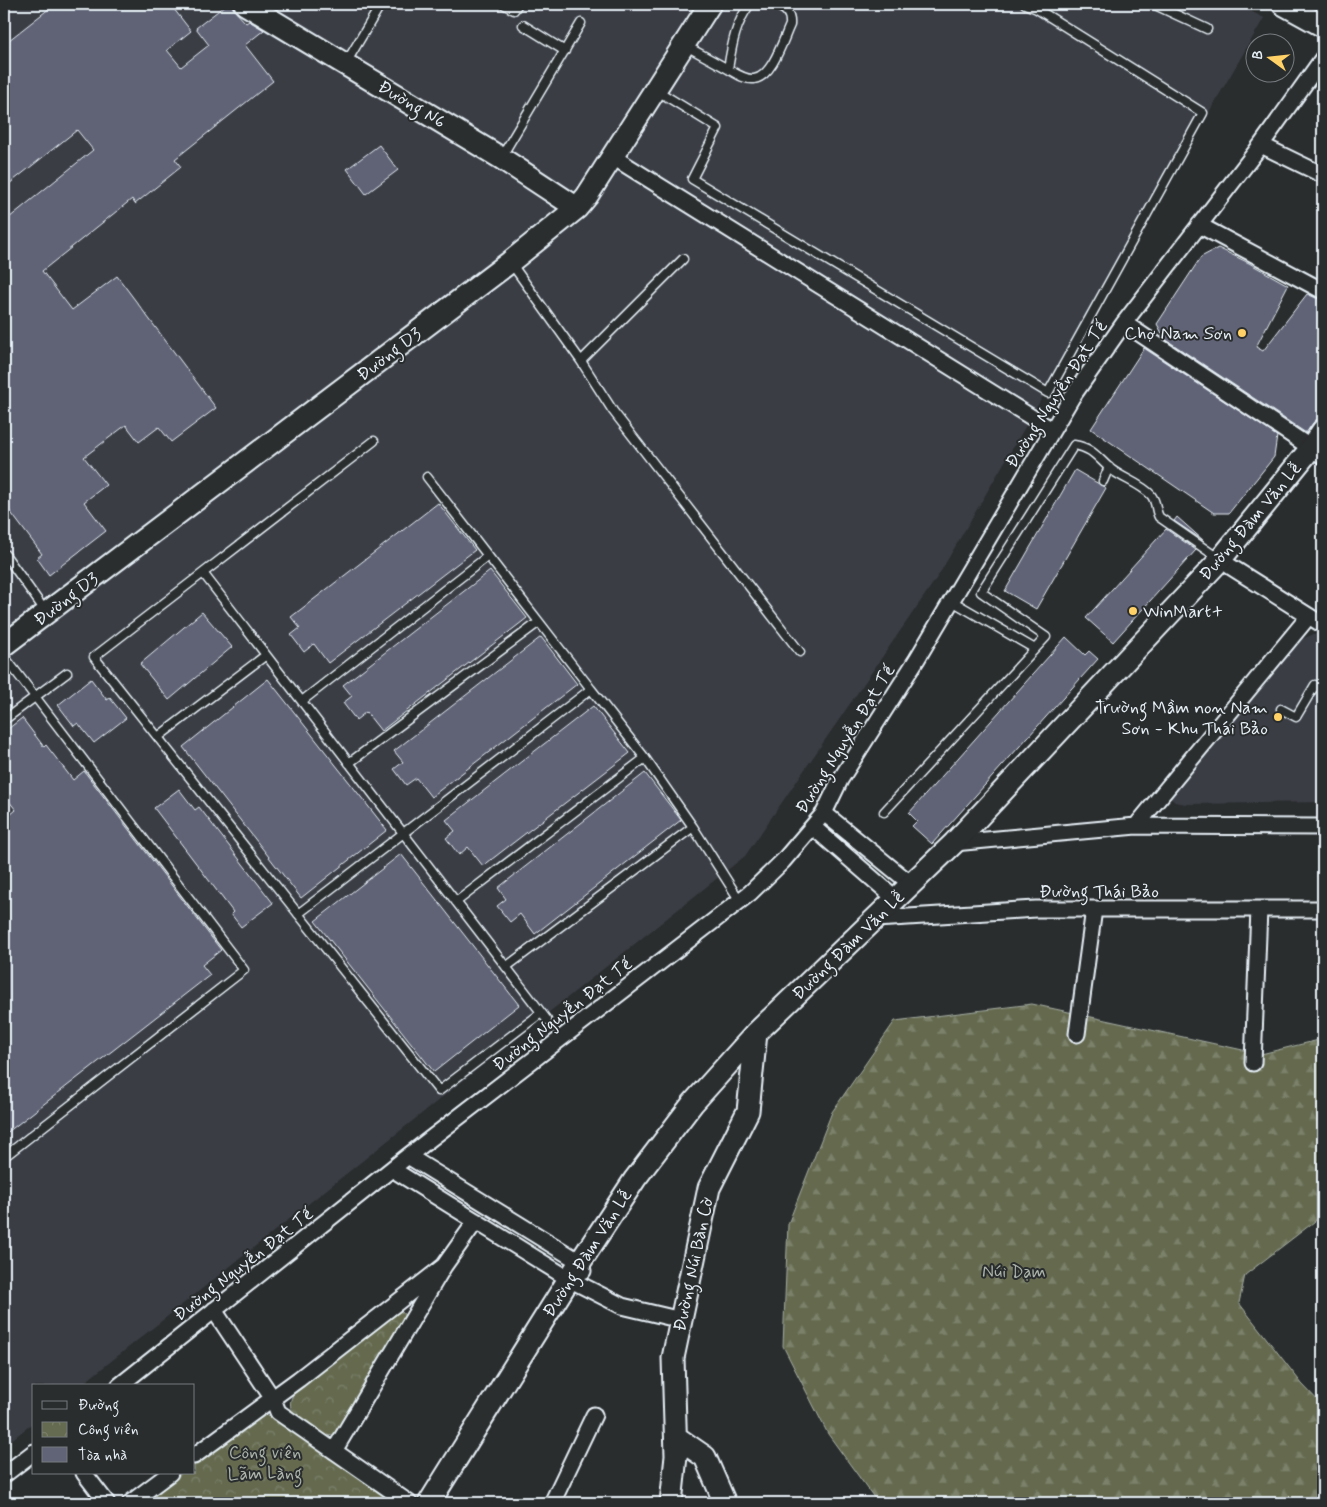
<svg xmlns="http://www.w3.org/2000/svg" width="1327" height="1507" viewBox="0 0 1327 1507" font-family="Mynerve,sans-serif">
<style>
.built{fill:#3a3e44}
.forest{fill:url(#forest-firs);stroke:#a6aea4}
.park{fill:url(#park-crowns);stroke:#a6aea4}
.lines{fill:none;stroke-linecap:round;stroke-linejoin:round}
.stream{stroke:#8b9fa8;stroke-width:4.5}
.building{fill:#616476;stroke:#e8f1f8}
.lane-casing{stroke:#e8f1f8;stroke-width:11}
.street-casing{stroke:#e8f1f8;stroke-width:19}
.secondary-casing{stroke:#e8f1f8;stroke-width:25}
.lane{stroke:#2a2d2e;stroke-width:8}
.street{stroke:#2a2d2e;stroke-width:15}
.secondary{stroke:#2a2d2e;stroke-width:21}
.poi-dot{fill:#ffd166;stroke:#2a2d2e;stroke-width:2}
.labels{text-anchor:middle;stroke-width:4;stroke-linejoin:round;paint-order:stroke}
.street-label{font-size:18px;fill:#e8f1f8;stroke:#2a2d2e}
.poi-label{font-size:18px;fill:#e8f1f8;stroke:#2a2d2e;text-anchor:end}
.park-label{font-size:18px;fill:#adb5ac;stroke:#2a2d2e}
</style>
<defs>
<pattern id="forest-firs" width="22" height="20" patternUnits="userSpaceOnUse" patternTransform="scale(1.25)"><rect width="22" height="20" fill="#656b50"/><path d="M5 1l3.5 6h-7zM16 11l3.5 6h-7z" fill="#7b816a"/></pattern>
<pattern id="park-crowns" width="20" height="18" patternUnits="userSpaceOnUse" patternTransform="scale(1.25)"><rect width="20" height="18" fill="#656b50"/><path d="M2 6a3 3 0 1 1 6 0M12 15a3 3 0 1 1 6 0" fill="none" stroke="#7b816a"/></pattern>
</defs>
<rect width="100%" height="100%" fill="#2a2d2e"/>
<filter id="ink" filterUnits="userSpaceOnUse"><feTurbulence type="fractalNoise" baseFrequency=".02" numOctaves="2"/><feDisplacementMap in="SourceGraphic" scale="10" xChannelSelector="R" yChannelSelector="G"/><feConvolveMatrix kernelMatrix="1 2 1 2 8 2 1 2 1" color-interpolation-filters="sRGB"/></filter>
<g filter="url(#ink)">
<path class="built" d="M4 4H1237L1264 18 938 576 745 856 80 1386H34V1422L4 1446Z
M1317 633 1323 635V802L1186 804 1175 802 1170 798V792L1290 649 1299 640Z"/>
<path class="forest" d="M1032 1004 1261 1054 1323 1039V1215L1245 1275 1239 1303 1302 1384 1323 1406V1503H878L828 1434 783 1346 788 1224 832 1112 895 1021Z"/>
<path class="park" d="M398 1311 402 1312 406 1317 405 1325 334 1434 329 1436H324C308 1425 278 1414 296 1390Z
M263 1414 268 1415 401 1503H143L182 1473H194V1465Z"/>
<g class="lines">
<path class="stream" d="M1212 4H1213"/>
</g>
<path class="building" d="M55 4H170L191 31 167 50 181 67 209 45 196 28 227 4H231L234 10 246 23 249 21 264 30 245 45 273 81 175 159 181 167 135 204 132 199 42 271 72 310 117 276 216 408 171 442 159 427 139 442 126 425 84 457 106 485 84 502 106 531 49 575 37 558 42 554 9 510 4 514V222L93 150 77 130 4 188V44Z
M379 145 398 170 366 194 347 169Z
M1218 248 1249 263 1288 285 1256 347 1263 351 1307 294 1323 301V417L1313 423 1306 433 1165 339 1157 324 1201 257Z
M1144 348 1277 436 1274 457 1229 513H1214L1091 429Z
M1075 470 1106 488 1036 609 1005 591Z
M438 503 475 550 328 663 314 644 304 652 291 635 300 628 291 617Z
M1177 517 1204 541 1174 521Z
M1166 529 1196 550 1113 642 1086 618Z
M490 571 527 618 381 731 366 712 356 720 343 703 352 696 343 685Z
M202 612 232 647 169 700 140 664Z
M541 637 577 684 431 797 416 778 406 785 394 769 403 762 394 751Z
M1066 637 1085 655 1089 651 1098 659 932 844 912 826 917 821 909 813Z
M91 679 107 700 110 698 126 718 94 743 78 723 74 726 58 705Z
M268 679 387 830 301 898 183 747Z
M593 706 630 753 483 866 468 847 459 855 446 838 455 831 446 820Z
M22 718 44 747 46 745 73 780 84 771 221 950 202 965 210 975 4 1135V820L16 810 4 795V732Z
M645 773 681 820 535 934 520 914 510 922 497 906 506 899 498 888Z
M179 789 195 810 199 807 273 903 241 927 231 914 233 912 154 808Z
M401 854 519 1005 434 1072 315 921Z"/>
<g class="lines">
<defs>
<path id="lane" d="M503 4 514 10 518 4
M750 4C735 24 732 45 728 69 735 73 745 80 754 79 772 77 783 40 790 25 791 12 784 9 774 4
M1153 4 1207 29
M523 25 565 51
M686 46 728 69
M346 63 381 4
M656 90 718 128 692 179 1048 393 1203 113 1037 9 1025 4
M502 156 581 23
M511 263 581 361 613 411 800 652
M581 361 683 259
M374 441 203 573 547 1020
M427 477 591 689
M1103 481 1109 467
M4 553 46 612
M203 573 94 657 439 1091 541 1013
M952 601 1035 649
M4 656 244 970 4 1157
M302 701 488 556
M1281 709 1296 717 1315 685 1323 690
M4 720 67 673
M158 737 266 655
M349 763 539 622
M884 812 1046 637 981 592 1074 445C1094 448 1098 459 1112 470 1124 479 1141 484 1151 495 1157 502 1155 510 1159 517L1218 558
M456 902 645 758
M298 914 591 689 645 758 693 827 740 901
M506 967 693 827"/>
<path id="street" d="M1261 145 1323 175
M613 157 1052 430
M1199 225 1323 291
M1124 323 1323 456
M1220 560 1323 625
M824 813 911 884
M1136 826 1309 616
M813 827 896 899
M954 843 1136 826 1323 827
M876 919 1036 909H1323
M1077 1034 1094 909
M1253 1063 1259 909
M408 1156 580 1262 583 1271
M392 1169 569 1279 622 1306 681 1320
M214 1310 273 1399 278 1412 409 1503
M119 1386 408 1156 750 893 783 861 824 813 840 780 917 659 1072 397 1124 323 1261 145 1323 58
M334 1451 444 1266 476 1221
M194 1456 299 1379 444 1266
M84 1473 107 1503
M4 1475 34 1452
M130 1503 170 1473
M552 1503 594 1415"/>
<path id="secondary" d="M245 4 501 158 577 208
M1283 4 1323 26
M4 645 510 262 577 208 587 196 710 4
M676 1437 705 1457 725 1503
M429 1503 569 1279 635 1179 693 1103 756 1033 954 843 1220 560 1311 448 1323 430
M671 1503 676 1456 673 1358 709 1188 748 1111 756 1033"/>
</defs>
<use href="#lane" class="lane-casing"/>
<use href="#street" class="street-casing"/>
<use href="#secondary" class="secondary-casing"/>
<use href="#lane" class="lane"/>
<use href="#street" class="street"/>
<use href="#secondary" class="secondary"/>
</g>
</g>
<g class="poi-dot">
<circle cx="1242" cy="333" r="5"/>
<circle cx="1133" cy="611" r="5"/>
<circle cx="1278" cy="717" r="5"/>
</g>
<g class="labels">
<g class="street-label">
<text transform="translate(412 104) rotate(31)" y="6">Đường N6</text>
<text transform="translate(389 354) rotate(-37)" y="6">Đường D3</text>
<text transform="translate(1056 394) rotate(-57)" y="6">Đường Nguyễn Đạt Tế</text>
<text transform="translate(1250 521) rotate(-50)" y="6">Đường Đàm Văn Lễ</text>
<text transform="translate(66 599) rotate(-37)" y="6">Đường D3</text>
<text transform="translate(845 739) rotate(-58)" y="6">Đường Nguyễn Đạt Tế</text>
<text x="1099" y="897">Đường Thái Bảo</text>
<text transform="translate(848 945) rotate(-44)" y="6">Đường Đàm Văn Lễ</text>
<text transform="translate(562 1014) rotate(-38)" y="6">Đường Nguyễn Đạt Tế</text>
<text transform="translate(587 1253) rotate(-57)" y="6">Đường Đàm Văn Lễ</text>
<text transform="translate(243 1264) rotate(-38)" y="6">Đường Nguyễn Đạt Tế</text>
<text transform="translate(693 1264) rotate(-78)" y="6">Đường Núi Bàn Cờ</text>
</g>
<g class="poi-label">
<text x="1232" y="339">Chợ Nam Sơn</text>
<text x="1143" y="617" text-anchor="start">WinMart+</text>
<text x="1268" y="713">Trường Mầm non Nam<tspan x="1268" dy="21">Sơn - Khu Thái Bảo</tspan></text>
</g>
<g class="park-label">
<text x="1014" y="1277">Núi Dạm</text>
<text x="265" y="1458">Công viên<tspan x="265" dy="21">Lãm Làng</tspan></text>
</g>
</g>
<rect width="1327" height="1507" fill="none" stroke="#2a2d2e" stroke-width="20"/>
<rect x="10" y="10" width="1307" height="1487" fill="none" stroke="#e8f1f8" stroke-width="2" filter="url(#ink)"/>
<rect x="32" y="1384" width="162" height="90" fill="#2a2d2e" stroke="#767b7f"/>
<rect x="42" y="1401" width="25" height="8" fill="#2a2d2e" stroke="#767b7f"/>
<text x="78" y="1410" font-size="15" fill="#e8f1f8">Đường</text>
<rect x="42" y="1422" width="25" height="15" fill="url(#park-crowns)" stroke="#767b7f"/>
<text x="78" y="1434" font-size="15" fill="#e8f1f8">Công viên</text>
<rect x="42" y="1447" width="25" height="15" fill="#616476" stroke="#767b7f"/>
<text x="78" y="1460" font-size="15" fill="#e8f1f8">Tòa nhà</text>
<g transform="translate(1270 58) rotate(285)"><circle r="24" fill="#2a2d2e" stroke="#767b7f"/>
<path d="M0-4L9 19L0 12L-9 19Z" fill="#ffd166"/>
<text y="-8" font-size="14" font-weight="bold" text-anchor="middle" fill="#e8f1f8">B</text>
</g>
</svg>
